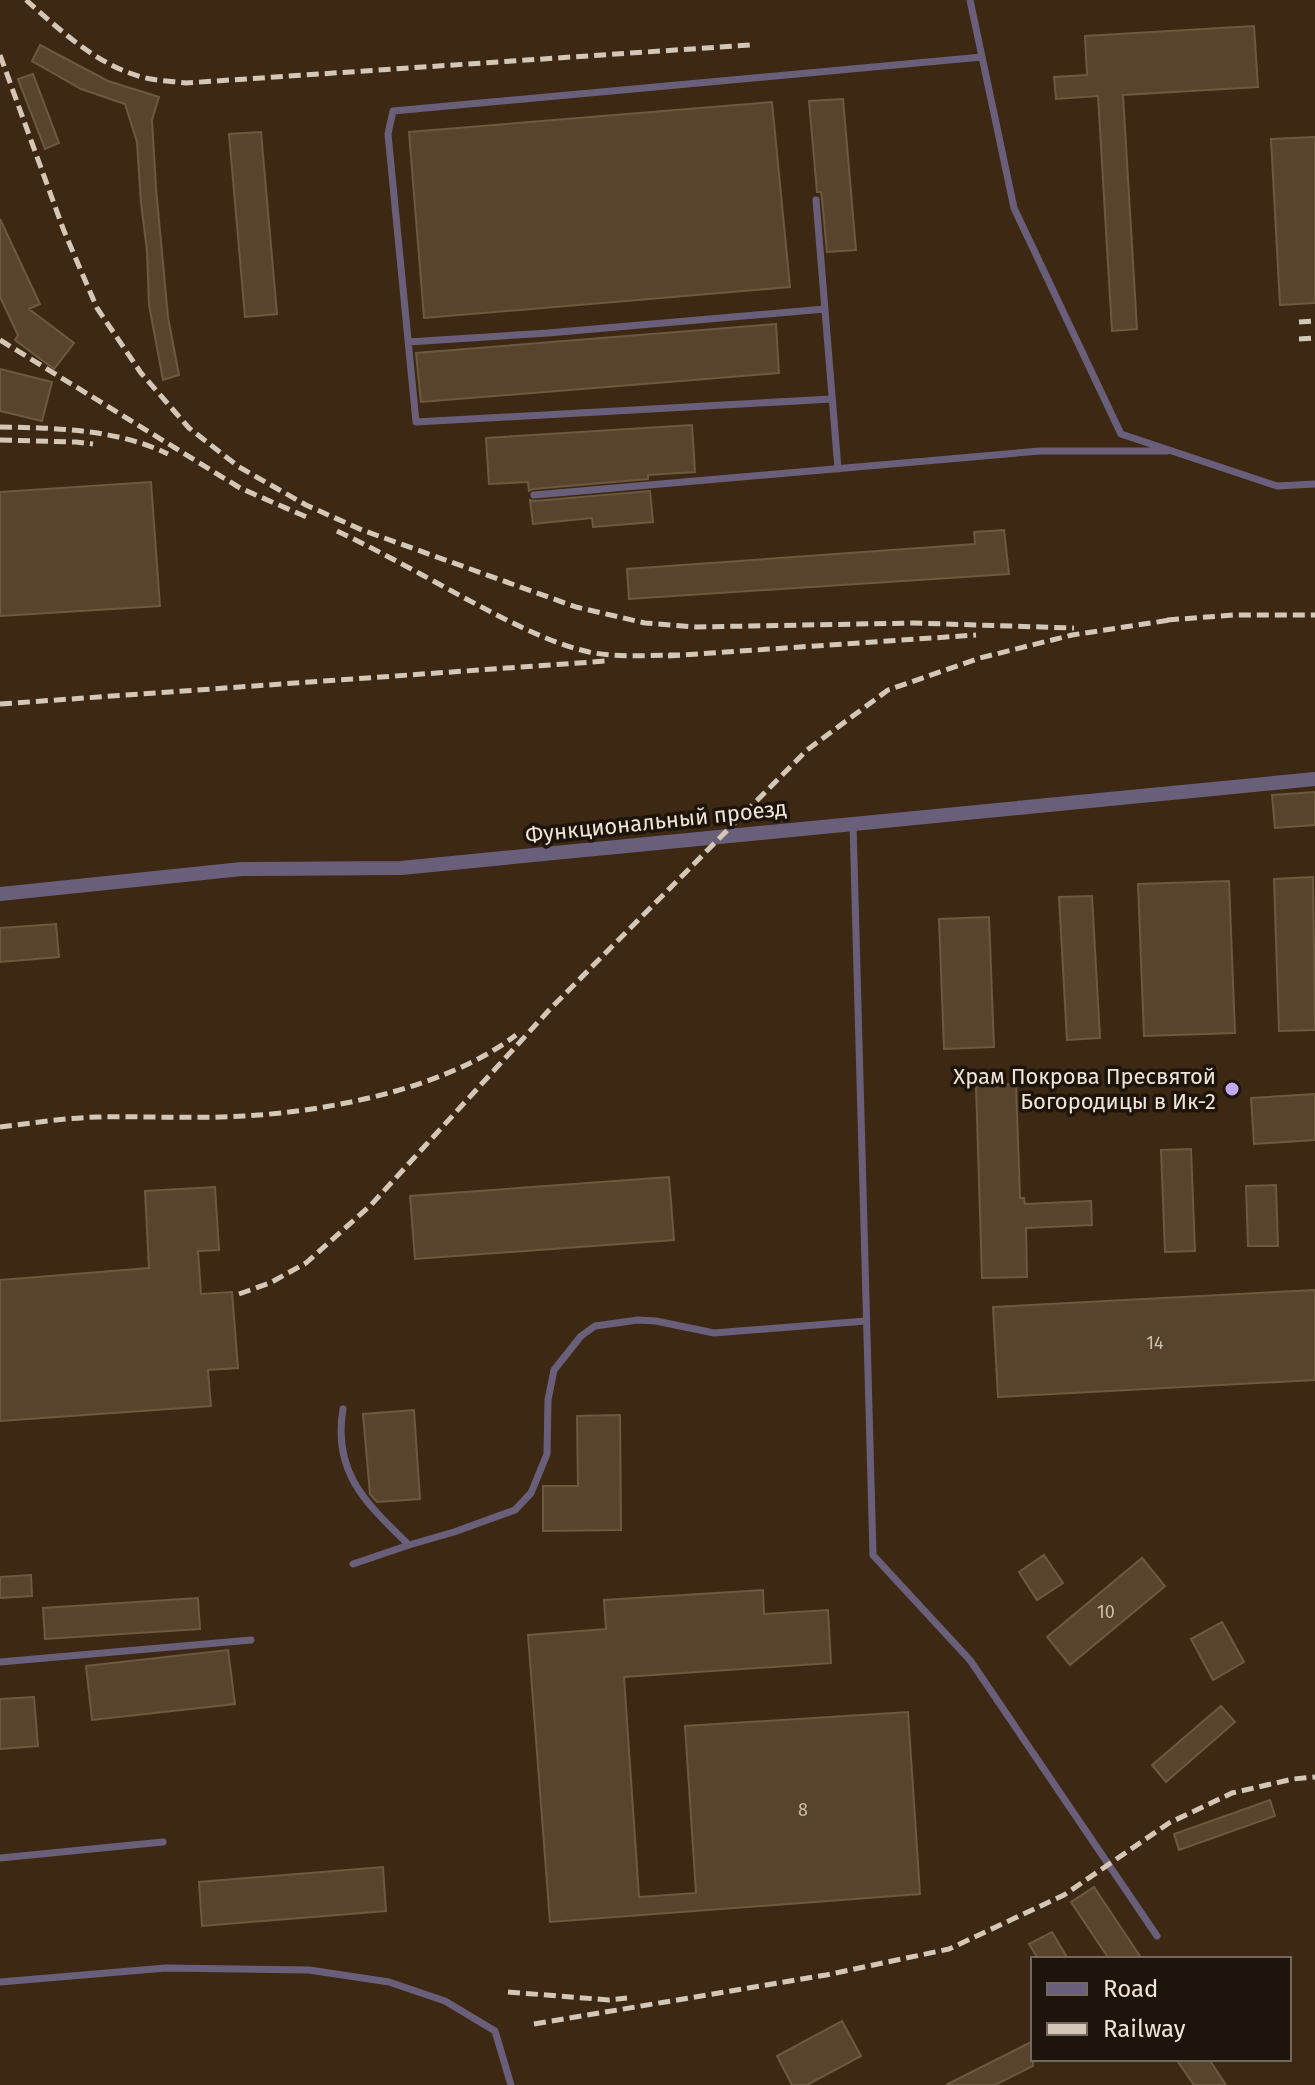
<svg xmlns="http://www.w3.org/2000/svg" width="1315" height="2085" viewBox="0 0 1315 2085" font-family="'Fira Sans',sans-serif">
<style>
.building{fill:#58442d;stroke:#6d5840;stroke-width:2}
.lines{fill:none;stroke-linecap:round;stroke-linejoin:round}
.service{stroke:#6a5f7b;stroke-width:7}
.minor{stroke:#6a5f7b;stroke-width:14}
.rail{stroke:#d5c7b8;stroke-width:5;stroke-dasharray:12 6;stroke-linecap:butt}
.poi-dot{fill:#c4a7f1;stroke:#1d140b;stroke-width:3}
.labels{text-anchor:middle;stroke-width:7;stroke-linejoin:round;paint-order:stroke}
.number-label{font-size:18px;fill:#ccbdad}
.street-label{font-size:22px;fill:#f2e5d8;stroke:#1d140b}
.poi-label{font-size:22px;fill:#f2e5d8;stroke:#1d140b;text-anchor:end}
</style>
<rect width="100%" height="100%" fill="#3d2913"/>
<path class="building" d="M1254 26 1258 87 1123 95 1137 329 1112 331 1098 96 1056 99 1054 77 1087 75 1085 36Z
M40 45 108 81 159 97 152 120 156 188 168 317 179 375 163 380 149 305 147 251 141 203 137 142 125 104 81 89 32 61Z
M33 74 59 143 45 149 18 79Z
M843 99 856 250 827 252 822 199 821 192H817L809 101Z
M772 102 790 287 424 318 409 132Z
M261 132 277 314 245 317 229 134Z
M1315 137V303L1280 305 1271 139Z
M0 219 40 304 29 309 74 343 54 369 15 340 18 335 0 297Z
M776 324 779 373 421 402 416 353Z
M0 369 52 382 42 421 0 411Z
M692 425 695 472 648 475V479L533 489 529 491 528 482 489 484 486 438Z
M151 482 160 606 0 616V492Z
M650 491 653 522 593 527 592 518 533 524 530 500 535 501Z
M1004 530 1009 574 629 599 627 569 975 544 974 532Z
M1315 792V825L1275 828 1272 795Z
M1313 877 1315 1030 1279 1031 1274 879Z
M1229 881 1235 1033 1144 1036 1138 884Z
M1092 896 1100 1038 1067 1040 1059 897Z
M989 917 994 1047 944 1049 939 919Z
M56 924 59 957 0 962V928Z
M1016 1084 1020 1198H1024L1025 1204 1091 1201 1092 1225 1026 1228 1027 1277 982 1278 976 1085Z
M1315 1094V1140L1254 1144 1251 1098Z
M1191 1149 1195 1251 1165 1252 1161 1150Z
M669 1177 674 1240 415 1259 410 1196Z
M1276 1185 1278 1246H1248L1246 1186Z
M215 1187 219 1250 198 1251 201 1294 232 1292 238 1368 208 1370 211 1406 0 1421V1280L149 1268 145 1191Z
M1315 1290V1380L998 1397 993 1307Z
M414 1410 420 1499 377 1502 370 1494 363 1414Z
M620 1415 621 1530 543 1531V1486H578L577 1416Z
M1044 1555 1063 1583 1037 1600 1019 1572Z
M1142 1558 1165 1586 1070 1665 1047 1637Z
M31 1575 32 1596 0 1598V1577Z
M763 1590 764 1614 828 1610 831 1663 624 1677 639 1897 696 1893 685 1726 908 1712 920 1894 550 1922 528 1635 606 1629 604 1600Z
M198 1598 200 1629 45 1639 43 1608Z
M1222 1622 1244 1662 1213 1680 1191 1639Z
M228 1650 235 1704 92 1720 86 1666Z
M34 1697 38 1746 0 1749V1699Z
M1221 1706 1235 1722 1166 1782 1152 1765Z
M1270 1800 1275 1816 1179 1850 1174 1834Z
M383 1867 386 1911 202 1926 199 1882Z
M1094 1887 1142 1959H1109L1071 1902Z
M1052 1932 1068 1959H1038L1029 1944Z
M842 2021 861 2056 807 2085H792L777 2056Z
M1033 2041V2066L995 2085H946Z
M1176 2059H1209L1226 2085H1194Z"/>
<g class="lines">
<path class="service" d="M970 0 1014 208 1121 434 1277 486 1315 484
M816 200 838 469
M408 342 548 333 825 309
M832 399 416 422 388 134 393 111 982 57
M534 495 1040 451H1167
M853 824 873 1555 970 1660 1157 1936
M343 1409C332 1473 367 1504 409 1545
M353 1564 409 1545 454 1532 515 1510 531 1493 547 1454 548 1400 554 1370 581 1336 595 1326 638 1320 656 1321 714 1333 866 1321
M0 1662 251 1640
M0 1858 163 1842
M0 1982 166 1968 309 1970 389 1982 445 2001 495 2031 511 2085"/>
<path class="minor" d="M0 894 242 869 401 868 1315 779"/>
<path class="rail" d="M26 0C60 30 97 65 142 77 156 81 172 81 186 83L750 45
M0 55 64 231 97 308 141 373 189 428 239 467 306 505 362 530 576 607 645 623 696 627 914 623 1074 628
M1299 322 1315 321
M1299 339 1315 338
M0 340 240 488 311 519
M0 427C57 428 116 429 168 454
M0 440 76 442 93 444
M337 531C390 556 441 586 493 613 524 629 555 644 589 652 618 658 651 655 680 655
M1167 620 1234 615H1315
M668 656 976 635
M0 704 606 661
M0 1127C32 1123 65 1118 97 1117 146 1116 195 1119 244 1116 331 1111 447 1088 516 1035
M239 1294 270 1283 306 1263 371 1205 551 1008 807 750 888 690 980 658 1072 635 1177 619
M508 1992 609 2000 627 1998
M534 2024 826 1975 949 1949 1064 1895 1169 1823 1232 1793 1293 1779 1315 1777"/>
</g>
<circle class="poi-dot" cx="1232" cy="1089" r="8"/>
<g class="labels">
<g class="number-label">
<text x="1155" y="1349">14</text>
<text x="1106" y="1618">10</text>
<text x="803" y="1816">8</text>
</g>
<g class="street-label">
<text transform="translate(656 821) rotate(-6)" y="8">Функциональный проезд</text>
</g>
<g class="poi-label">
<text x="1216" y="1084">Храм Покрова Пресвятой<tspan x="1216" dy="25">Богородицы в Ик-2</tspan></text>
</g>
</g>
<rect x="1031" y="1957" width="260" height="104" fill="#1d140b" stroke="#72685d" stroke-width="2"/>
<rect x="1047" y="1983" width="40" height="12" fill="#6a5f7b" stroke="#72685d" stroke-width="2"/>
<text x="1103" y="1997" font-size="24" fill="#f2e5d8">Road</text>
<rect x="1047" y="2023" width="40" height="12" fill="#d5c7b8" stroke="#72685d" stroke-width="2"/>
<text x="1103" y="2037" font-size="24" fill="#f2e5d8">Railway</text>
</svg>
